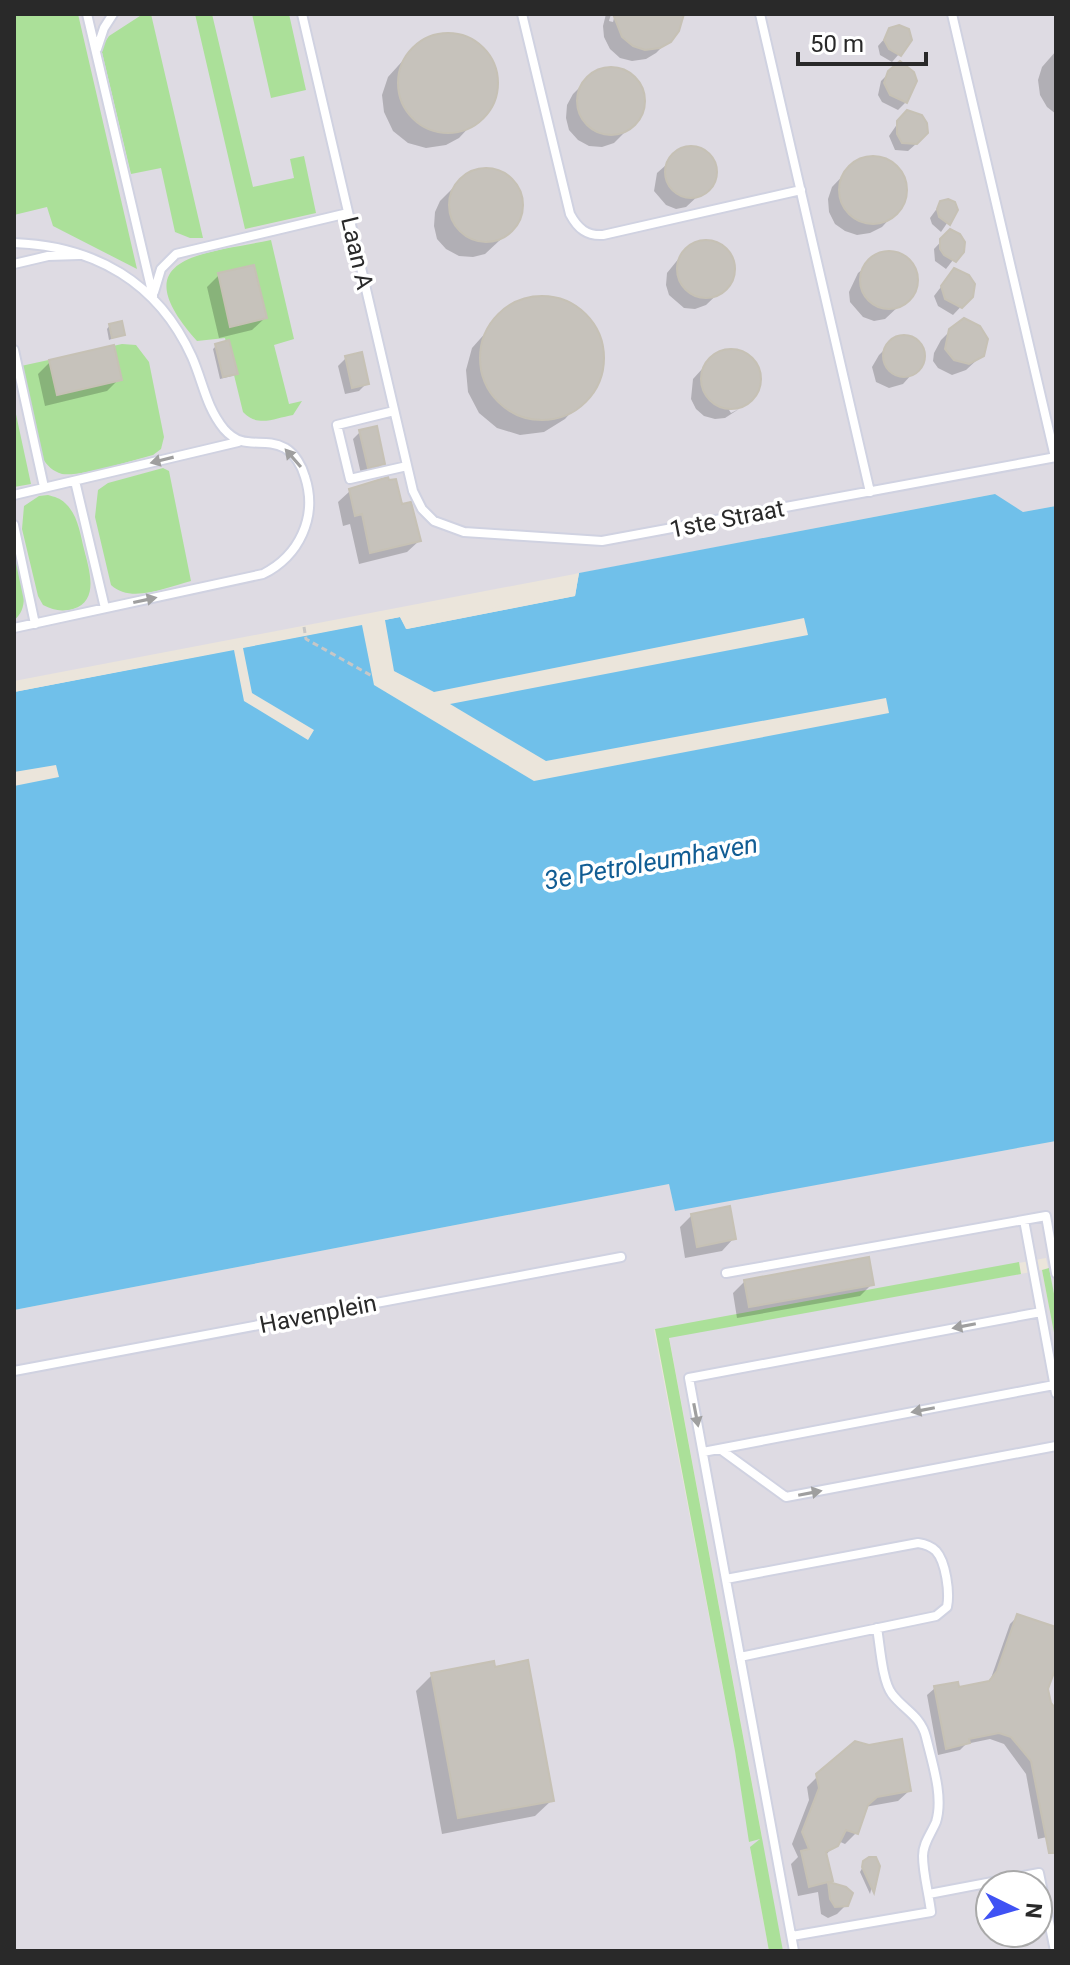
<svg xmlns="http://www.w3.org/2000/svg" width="1070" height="1965" viewBox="0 0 1070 1965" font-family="Roboto,sans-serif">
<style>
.industrial{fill:#dedbe3;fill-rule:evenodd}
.green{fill:#abe099}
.water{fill:#70c0ea}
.pier{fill:#ebe5db}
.shadow{fill:#0003}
.building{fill:#c6c2bb;stroke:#c6c1b5;stroke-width:2}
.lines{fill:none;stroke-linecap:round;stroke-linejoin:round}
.service-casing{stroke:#d0d2e1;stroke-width:12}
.path{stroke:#c7c7c7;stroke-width:3;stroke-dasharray:6 4;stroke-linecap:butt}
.service{stroke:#fff;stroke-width:8}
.oneway{fill:#9f9f9f}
.labels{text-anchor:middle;stroke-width:7;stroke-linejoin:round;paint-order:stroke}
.street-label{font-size:24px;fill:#292929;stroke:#fff}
.water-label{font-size:26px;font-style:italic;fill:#115d94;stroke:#fff}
</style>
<rect width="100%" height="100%" fill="#ebe5db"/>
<path class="industrial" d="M14 14H1056V506L1023 512 994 494 14 681Z
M1056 1141V1304L1046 1258 654 1330 735 1751 750 1842 762 1837 669 1337 1042 1270 1056 1343V1951H783L750 1848 769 1951H14V1310L669 1184 675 1210ZM990 1885H1038V1933H990Z"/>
<path class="green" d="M14 14H78L137 269 53 226 47 207 14 215Z
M143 14H151L203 238H190L175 232 161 168 131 174 101 48 109 36Z
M195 14H212L253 187 294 178 290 159 304 156 316 213 245 229Z
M252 14H289L306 90 271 98Z
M271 240 294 339 274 345 289 404 302 401 293 415C275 418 258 428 243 412L225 338 197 341C120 255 205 254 271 240Z
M122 344 136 345 149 362 164 437 161 449 153 455C133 460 81 477 62 474 52 471 48 466 42 458L21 366Z
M14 405 31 484 14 487Z
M163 468 169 471 191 581C167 587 131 604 111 585L95 517 98 490 108 483Z
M48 495C55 497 60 498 65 503 78 515 80 533 84 549 89 569 100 601 73 609 61 612 53 610 43 605L38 596 22 529 24 506 39 496Z
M14 552C18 572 34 605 14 620Z
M1019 1262 1021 1274 669 1338 783 1951H769L750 1847 760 1839 749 1842 735 1751 655 1329Z
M1049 1268 1056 1304V1343L1042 1270Z"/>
<path class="water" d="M995 494 1023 512 1056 506V1141L675 1211 669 1184 14 1310V692L400 617 407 629 575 596 579 573Z"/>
<path class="pier" d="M579 573 575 596 406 629 400 617 385 620 394 671 434 692 804 618 808 635 450 704 546 761 886 698 889 713 534 781 374 685 362 625 243 648 252 693 314 730 308 740 244 701 234 650 14 692V688L399 613 403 614 409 625 572 592 575 574Z
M56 765 59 777 14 786V772Z"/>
<path class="shadow" d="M606 14H611L609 21 613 22 615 14H680L669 40 656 53 646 59 632 61 620 58 610 49 604 37 603 26Z
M894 28 899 54 892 62 880 55 878 46Z
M451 35 469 40 483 51 492 65 495 89 489 106 459 138 446 145 426 148 408 143 393 131 384 112 382 95 388 77 416 46 433 37Z
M1056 51V114L1047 107 1040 95 1038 80 1042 67Z
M607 70H619L631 76 638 84 643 96 642 109 637 120 614 143 602 147 589 146 578 140 569 130 566 118 567 105 573 94 586 81 596 73Z
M890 72 906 102 898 110 882 102 878 95 881 81Z
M900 120 924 137 908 151 895 150 889 136Z
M693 148 702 150 714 164 715 174 712 183 686 207 676 209 666 205 654 191 657 173 684 149Z
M870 157 890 161 900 172 905 185 904 197 894 214 882 227 870 233 857 235 845 231 835 224 829 212 828 199 832 187 853 165Z
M481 170 496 171 509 178 517 189 521 202 520 214 514 227 485 254 473 257 459 256 446 249 437 239 434 226 435 212 440 201 457 184 469 174Z
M941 203 956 210 941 232 932 224 930 218Z
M950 232 963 247 946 269 935 261 934 249Z
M703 242 722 248 729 255 732 265V276L727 285 706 305 695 309 684 308 669 295 666 285 667 273 684 252 693 245Z
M880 255H900L909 262 914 270 916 284 914 292 885 319 874 321 863 317 850 302 849 292 858 273Z
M219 275 265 318 252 330 219 338 207 287Z
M947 279 971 296 953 315 938 306 934 296Z
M547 298 570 305 588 320 599 339 602 362 596 384 565 419 544 432 520 435 497 428 479 413 468 392 466 370 472 348 504 312 524 301Z
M110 325 123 334 109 340 107 329Z
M954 327 979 358 966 370 952 375 938 368 933 361 934 353 941 340Z
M902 338 915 340 923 352 920 365 903 384 889 388 876 382 872 367 879 355 892 342Z
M216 346 235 373 232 376 220 379 213 349Z
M733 351 743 354 752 361 758 381 755 391 746 402 729 410 731 413 739 409 725 418 715 419 704 416 696 409 691 399 693 379 713 357 722 352Z
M346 358 367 383 359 391 345 394 338 366Z
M50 362 119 379 107 391 45 406 38 374Z
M360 432 383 463 376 470 361 474 353 439Z
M350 491 400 507 419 541 407 552 359 564 350 524 343 526 338 502Z
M692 1215 734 1238 722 1251 685 1258 680 1227Z
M745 1281 872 1284 860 1296 737 1318 733 1293Z
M1018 1616 1056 1629V1661L1046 1689 1049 1704 1056 1712V1835L1038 1839 1026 1774 1004 1744 990 1739 966 1744 960 1750 938 1755 927 1695 935 1688 957 1689 990 1681 1010 1624Z
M432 1675 552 1800 535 1816 442 1834 416 1691Z
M818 1776 909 1791 898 1801 865 1807 856 1833 845 1844 838 1841 825 1856 831 1880 827 1884 845 1888 848 1903 837 1914 828 1918 821 1914 818 1892 798 1896 791 1864 798 1857 792 1844 809 1800 807 1787Z
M866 1861 878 1863 870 1894 860 1872Z"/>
<path class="building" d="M613 14H684L679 31 671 42 660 48 645 50 633 46 622 37Z
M899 25 909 29 912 40 901 56 889 49 884 40 889 28Z
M398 83a50 50 0 1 1 100 0a50 50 0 1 1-100 0Z
M900 61 914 72 917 81 907 103 890 95 884 83 888 71Z
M577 101a34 34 0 1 1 68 0a34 34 0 1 1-68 0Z
M907 110 922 115 927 123 928 133 917 144 902 143 897 134V121Z
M665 172a26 26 0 1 1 52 0a26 26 0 1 1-52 0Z
M839 190a34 34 0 1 1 68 0a34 34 0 1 1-68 0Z
M449 205a37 37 0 1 1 74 0a37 37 0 1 1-74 0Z
M948 199 955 202 958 210 950 225 939 217 937 209 940 201Z
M950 229 960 234 965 242 964 252 956 262 944 255 940 249V239Z
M677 269a29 29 0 1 1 58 0a29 29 0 1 1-58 0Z
M860 280a29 29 0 1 1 58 0a29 29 0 1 1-58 0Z
M254 265 267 318 230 327 218 273Z
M954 268 969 275 975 284 973 297 962 308 945 299 941 286Z
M480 358a62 62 0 1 1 124 0a62 62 0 1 1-124 0Z
M964 318 980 326 988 339 984 356 969 364 954 360 945 349 949 329Z
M122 321 125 335 112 338 109 324Z
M883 356a21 21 0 1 1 42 0a21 21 0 1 1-42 0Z
M229 340 238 374 223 377 215 344Z
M114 345 122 380 57 395 49 360Z
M701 379a30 30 0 1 1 60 0a30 30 0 1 1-60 0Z
M362 352 369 384 352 388 345 356Z
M377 426 385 464 368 468 359 430Z
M388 477 389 480 396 479 402 504 411 502 421 541 370 553 362 514 355 516 349 489Z
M730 1206 736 1239 697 1247 691 1214Z
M869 1257 874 1285 749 1307 744 1280Z
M1017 1614 1056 1627V1667L1048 1689 1051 1703 1056 1709V1853H1049L1031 1761 1011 1737 999 1733 969 1739 970 1743 946 1749 934 1686 958 1682 959 1687 989 1681 997 1671Z
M528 1660 554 1801 458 1818 431 1673 494 1661 495 1667Z
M902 1739 911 1791 877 1797 868 1805 858 1834 846 1830 838 1846 826 1852 833 1881 829 1882 846 1887 853 1893 848 1906 835 1907 830 1899 828 1882 809 1887 801 1851 809 1849 802 1832 819 1788 816 1774 855 1741 869 1745Z
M869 1857H876L880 1866 874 1893 862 1867 863 1861Z"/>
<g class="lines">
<defs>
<path id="service" d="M87 14 153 296
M302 14 413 491 422 509 434 521 464 532 602 541 1056 457
M522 14 570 214C578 229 587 236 603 235L801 190
M760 14 870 492
M952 14 1055 457
M97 49 104 28 113 14
M14 243C95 246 158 282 192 357 203 382 206 407 224 429 244 452 262 436 285 448 295 454 302 466 305 477 318 517 299 556 263 574L14 628
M14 264 48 256 79 255
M154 292 161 269 176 254 348 213
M14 350 44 487
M394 411 337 425 350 479 407 466
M75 481 105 608
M14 495 238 442
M14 525 35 624
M1024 1220 1056 1393
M726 1273 1046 1216 1056 1273
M14 1371 621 1257
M720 1449 786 1497 1056 1446
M703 1452 1054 1385
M726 1579 918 1543C925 1544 931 1546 936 1551 946 1562 950 1593 947 1607L936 1616 740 1657
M929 1894 1039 1873 1055 1951
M792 1936 931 1912C929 1894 923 1874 923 1856 923 1843 931 1834 936 1822 944 1797 932 1762 926 1737 921 1716 904 1710 892 1694 882 1681 880 1645 877 1628
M794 1951 689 1378 1041 1312"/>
</defs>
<use href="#service" class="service-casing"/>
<path class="path" d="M304 627 306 639 372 676"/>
<use href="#service" class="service"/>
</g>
<defs><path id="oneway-solid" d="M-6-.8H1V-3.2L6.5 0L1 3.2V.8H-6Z" transform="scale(2)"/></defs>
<g class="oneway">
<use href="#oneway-solid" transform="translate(293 458) rotate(-131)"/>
<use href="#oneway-solid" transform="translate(162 460) rotate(166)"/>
<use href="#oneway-solid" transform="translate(145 600) rotate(-12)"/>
<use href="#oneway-solid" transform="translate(964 1326) rotate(169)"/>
<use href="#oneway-solid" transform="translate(923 1410) rotate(169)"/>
<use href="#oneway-solid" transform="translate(696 1415) rotate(79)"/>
<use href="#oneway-solid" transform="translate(810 1493) rotate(-11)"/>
</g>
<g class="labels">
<g class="street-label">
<text transform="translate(357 253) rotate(77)" y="8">Laan A</text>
<text transform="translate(727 519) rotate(-11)" y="8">1ste Straat</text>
<text transform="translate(318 1314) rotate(-11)" y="8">Havenplein</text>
</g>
<g class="water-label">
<text transform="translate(651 862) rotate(-10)" y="9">3e Petroleumhaven</text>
</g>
</g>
<rect width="1070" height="1965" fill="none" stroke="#292929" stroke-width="32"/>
<g transform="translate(1014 1909) rotate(95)"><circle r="38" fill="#ffffff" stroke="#a9a9a9" stroke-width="2"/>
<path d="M0-6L14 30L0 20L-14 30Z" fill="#3f52f4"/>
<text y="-12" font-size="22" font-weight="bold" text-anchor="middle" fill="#292929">N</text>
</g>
<path d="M798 52v12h128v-12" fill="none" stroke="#292929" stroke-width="4"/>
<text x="810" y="52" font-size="24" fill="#292929" stroke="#ffffff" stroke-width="6" paint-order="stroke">50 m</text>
</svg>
